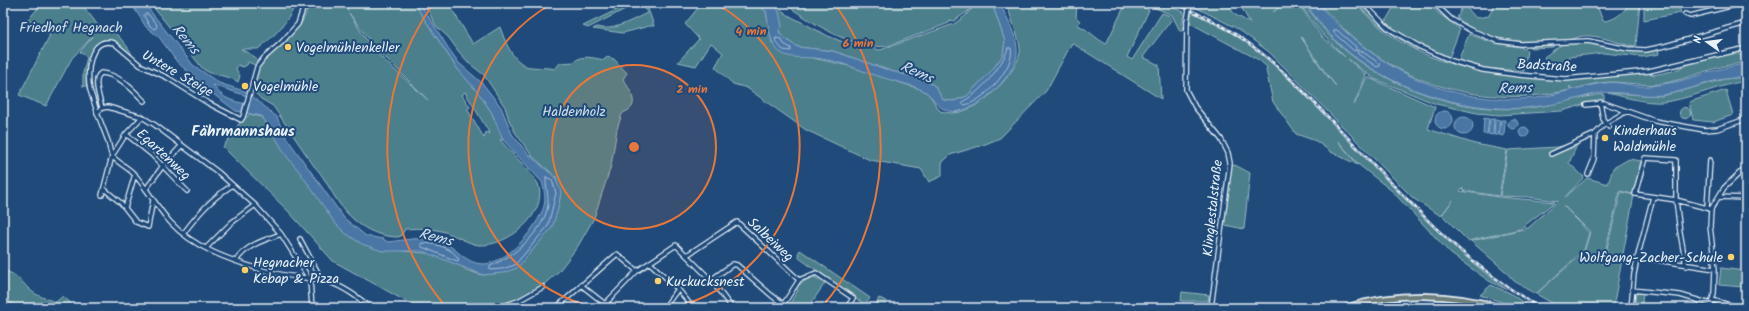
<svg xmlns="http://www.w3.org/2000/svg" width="1749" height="311" viewBox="0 0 1749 311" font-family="Kalam,sans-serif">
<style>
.green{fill:#4c7f8b;stroke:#9ab8c2;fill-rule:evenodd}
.water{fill:#4a76a5;stroke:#89a7c6;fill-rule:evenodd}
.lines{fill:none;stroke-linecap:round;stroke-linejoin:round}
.shore{stroke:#a9c0d7;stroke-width:1}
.minor-casing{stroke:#e8f1f8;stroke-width:6}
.major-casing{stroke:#e8f1f8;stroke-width:8}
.minor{stroke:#1f4a7a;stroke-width:3.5}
.major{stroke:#6d7e7c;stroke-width:4.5}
.rail-casing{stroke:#e8f1f8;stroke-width:2.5}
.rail{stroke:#1f4a7a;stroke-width:1;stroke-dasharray:3;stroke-linecap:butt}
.minor-bridge-casing{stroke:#e8f1f8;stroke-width:6;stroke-linecap:butt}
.minor-bridge{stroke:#1f4a7a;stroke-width:3.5}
.ring{fill:none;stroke:#e8773b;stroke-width:2}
.poi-dot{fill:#ffd166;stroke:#1f4a7a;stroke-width:1.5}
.labels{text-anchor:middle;stroke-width:4;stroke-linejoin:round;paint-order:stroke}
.park-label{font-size:14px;fill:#d1e0e8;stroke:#1f4a7a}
.poi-label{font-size:14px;fill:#e8f1f8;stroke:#1f4a7a;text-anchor:start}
.street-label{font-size:14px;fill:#e8f1f8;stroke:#1f4a7a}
.water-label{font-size:15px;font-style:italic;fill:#d0dfec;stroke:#1f4a7a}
.neighbourhood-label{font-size:15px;font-weight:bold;fill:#e8f1f8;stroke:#1f4a7a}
.centre{fill:#e8773b;stroke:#1f4a7a;stroke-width:2}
.ring-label{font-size:12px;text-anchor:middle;font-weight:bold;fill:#e8773b;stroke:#1f4a7a;stroke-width:4;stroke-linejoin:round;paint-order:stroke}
</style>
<rect width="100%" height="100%" fill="#1f4a7a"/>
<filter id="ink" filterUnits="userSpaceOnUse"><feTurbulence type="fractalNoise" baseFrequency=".025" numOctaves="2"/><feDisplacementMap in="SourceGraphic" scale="8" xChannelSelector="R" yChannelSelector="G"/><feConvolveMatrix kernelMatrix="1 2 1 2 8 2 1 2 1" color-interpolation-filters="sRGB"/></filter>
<g filter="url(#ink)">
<path class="green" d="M42 3H73L84 7 100 28 108 26C118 36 130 46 134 60 128 54 120 45 113 41 90 31 89 73 88 85L83 87V73L87 57 80 52 93 36 72 58 46 106 19 95 50 35 28 20Z
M150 3H296C288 23 274 36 258 49H241L255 57 257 61 255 65 248 62 247 65 243 67 238 65 236 69 240 76 238 82C227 74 214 77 203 69Z
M309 3H344L348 11 345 3H414L456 67 480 94 492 113 503 140H500C508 149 534 175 538 184 549 214 507 247 479 245 469 244 455 235 445 232 432 228 419 228 405 229L401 236 398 237C371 237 349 220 335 197 328 186 323 175 314 166L273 106 261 99 252 90C255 79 257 67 265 58 284 38 302 34 309 3ZM349 13 369 39 373 49 387 59 428 100 373 50ZM465 92 490 134 486 132 484 138 469 112 467 110 470 107 462 95Z
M424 3H448L473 44 500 27C505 41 511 59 526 66 530 68 549 67 555 69L560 63 574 62C582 54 593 58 604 60L607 57 614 59 627 73 623 79C627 85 639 102 630 109 628 111 624 112 622 114L617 129 611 166 594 218 578 246 559 271 541 287 518 300 492 308H418L333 261 289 212 223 147 241 121 250 114 261 117 343 228 404 251 435 254 456 262 466 270 482 275 498 273 552 224 560 198 556 177 532 156 515 132 509 120 505 107 484 75 470 64 459 52 449 38 436 26Z
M631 3H637L588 28 583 26Z
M642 3H646L654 26H649L623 33 593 29 597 27C613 32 632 20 647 13Z
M702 3H755L766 11 772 43 813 58 849 66 923 90C933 97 933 102 940 111 944 112 948 113 952 113 978 113 1014 77 1020 53 1022 44 1009 13 1006 3H1077L1076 17 1080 21 1078 25C1089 30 1096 39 1106 44L1126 3H1134L1149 10 1127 57 1132 60 1162 13 1170 16 1172 19 1143 57 1159 65 1161 99 1072 43 1046 91 1000 138 983 145 950 155 942 163V176L929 182 921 169 870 160 806 130 747 88 733 84 715 67 723 53 711 43 696 66 678 62 699 39 685 24Z
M772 3H777L775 5 788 15 828 36 843 42 880 50 954 24 964 17 977 3H992L1005 41 1003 55 993 69 967 96 954 101 943 100 935 86 925 80 891 71 833 51 798 47 791 43 780 34 775 5Z
M783 3H976L971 9 954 21 950 20 949 23 888 46C853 51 812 22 783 3Z
M1144 3H1161L1184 12 1182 31H1180L1172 15Z
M1193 3H1228L1234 14 1250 23 1239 3H1284L1273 12 1286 3H1298L1321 36 1345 57 1322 34 1299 3H1304C1315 18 1326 33 1339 45 1387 88 1463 114 1527 108 1553 106 1578 97 1604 94V100H1599L1562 111 1499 115 1477 113 1436 104 1385 83 1374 79 1348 59 1366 75 1354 105 1367 77 1435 107 1428 129 1475 144 1507 150 1499 196 1465 191 1462 188 1460 191 1499 197 1555 202 1520 229 1468 241 1442 215 1453 200 1441 216 1414 199 1269 52 1238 29 1193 6ZM1301 37 1325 72 1336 86 1324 72Z
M1319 3H1356C1409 68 1492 76 1570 81V79L1652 73 1653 75 1673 71 1689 64 1738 52 1739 55 1746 54V63C1716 64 1689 80 1659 84 1642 86 1627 82 1610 82 1597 82 1583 87 1571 90L1570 86V90C1487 109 1400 87 1340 25 1333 18 1325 11 1319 3Z
M1396 3H1428L1437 12 1460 29 1449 58C1425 49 1405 38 1385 22Z
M1464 3H1467L1468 9 1476 18 1489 16 1494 3H1596L1603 21C1614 21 1625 12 1629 3H1640L1636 46C1618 45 1601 34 1582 36 1579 37 1576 38 1573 39 1539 44 1500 44 1469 27 1464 25 1461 20 1457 18Z
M1644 3H1678L1681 13 1644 20Z
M1361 4 1384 27 1418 48 1417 50C1396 37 1375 25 1359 5Z
M1192 12C1205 19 1219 26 1232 33 1269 56 1301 91 1331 122 1387 180 1440 241 1506 289L1489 281 1451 254 1392 191 1359 165 1338 141 1358 165 1331 152 1316 141 1296 134 1273 102 1266 70 1267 67 1259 60 1190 23Z
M1469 34 1491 42 1520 47 1527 50 1524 71 1482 68 1458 61Z
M1590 43C1613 48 1635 52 1658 50L1659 54 1642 57 1603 53 1568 57V64L1549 65 1544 57 1562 44Z
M1554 45 1553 47 1531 48 1528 46Z
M1746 77V81C1720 85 1697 96 1671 101 1650 105 1629 98 1608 93L1662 96 1725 79Z
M1726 90 1733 115 1713 122 1693 120 1689 102Z
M1679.5 113a5.5 5.5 0 1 1 11 0a5.5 5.5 0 1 1-11 0Z
M1578 143 1569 163 1584 177 1565 197 1587 178 1608 184 1613 168 1629 159 1641 161 1633 194 1620 191 1602 264H1603L1621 192 1634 195 1613 308H1561L1536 294 1584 252 1590 232 1563 205 1589 233 1584 250 1536 294 1514 281 1504 270 1471 241 1528 228 1558 201 1528 197 1500 196 1508 150 1557 147Z
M1235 165 1250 173 1244 229 1225 225 1223 223 1231 166Z
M800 250 870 298 865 305 799 258 798 254Z
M1721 268 1745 271 1743 287 1719 285Z
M3 270C18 275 20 280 30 290 37 296 47 299 56 302L63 296 76 308H20L3 297Z
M812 276 825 283 812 302 814 304 812 308H787L798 290 795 288 796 287Z
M1491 285 1510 293 1531 308H1520L1480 295Z
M1182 292 1209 295 1208 301H1181Z
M1636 293H1643L1642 303 1635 302Z
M3 298 18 308H3Z
M879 298 887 301 883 308H874Z"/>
<path class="water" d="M131 3H144L193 65 219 83 247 92 277 117 284 134 344 218 366 236 383 239 388 242C404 240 424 236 440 241 457 247 464 263 482 264 506 265 538 227 544 206 546 198 544 189 542 182L503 140 492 113 480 95 456 67 414 3H420L447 46 459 63 483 84 501 107 512 134 529 155 555 177 561 192 558 209 552 228 517 268 503 273 483 275 422 251H382L362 244 345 233 335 223 299 171 288 158 262 116 236 111 213 94 177 62 159 37 146 27ZM213 85 247 96 250 98 248 104C234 102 222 99 213 85Z
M755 3H772L775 5 779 12 782 26 779 31 780 34 791 43 798 47 833 51 891 71 925 80 935 86 943 100 954 101 967 96 993 69 1003 55 1005 41 992 3H1000C1006 18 1019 38 1017 55 1014 77 973 117 949 111 935 108 934 95 922 90 910 84 896 82 884 78 872 75 861 70 849 66 838 62 826 59 814 58 804 57 790 59 781 53 769 46 769 24 766 11Z
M1305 3H1317C1375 68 1446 106 1535 98 1559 95 1582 85 1606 83 1617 81 1628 85 1639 86 1651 87 1664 84 1675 82 1697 77 1718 68 1740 65H1746V77C1732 78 1718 79 1704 84 1691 88 1677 93 1663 95 1644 97 1621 91 1600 93 1591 94 1584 97 1576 99 1560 104 1542 106 1525 108 1461 112 1388 88 1340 45 1327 33 1316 18 1305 3Z
M1435 120a9 9 0 1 1 18 0a9 9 0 1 1-18 0Z
M1455 126a9 9 0 1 1 18 0a9 9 0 1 1-18 0Z
M1484 118 1489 119 1487 134H1483Z
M1490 119H1494L1493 135 1488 134Z
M1495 119 1500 120 1498 135H1494Z
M1508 124a5 5 0 1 1 10 0a5 5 0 1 1-10 0Z
M1501 120H1505L1504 136 1499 135Z
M1519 132a5 5 0 1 1 10 0a5 5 0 1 1-10 0Z"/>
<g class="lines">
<path class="shore" d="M145 14H148L157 25 156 28 154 29 149 25 144 16Z
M1334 30H1337L1356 47V50L1354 51 1334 33Z
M776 38 781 39 784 44 791 48V51L783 50 776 42Z
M1008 48H1011C1016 67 981 105 963 105L962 102C979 94 1003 66 1008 48Z
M1360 50 1380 64V66L1377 67 1358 54 1357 51Z
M546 177 552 180 556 193 548 226 515 265 502 269 490 270V266C513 257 544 232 548 205 549 195 545 185 546 177Z
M422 243C434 243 454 248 459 260L457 261 422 247 421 245Z"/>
<defs>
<path id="minor" d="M305 3 298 24 282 42 263 59 257 67 243 117 241 120 208 103 168 78 140 65 114 43C89 36 86 73 90 90 95 107 101 124 108 141 109 145 110 152 112 156 118 163 129 168 135 175 148 190 158 209 171 223 194 248 230 260 262 270 281 276 301 277 321 280 338 283 358 297 371 308
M1363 3 1388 28 1420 47 1452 61 1483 70 1519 75 1565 79 1649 71 1746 48
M1434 3 1451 19 1470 30 1498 41 1521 44 1588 41 1628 49 1646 50 1665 46 1746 23
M1685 14 1690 16 1743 3
M1187 21 1186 90 1195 107 1221 139 1228 153 1230 163 1211 308
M1600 102 1603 119 1609 127
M1586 105 1604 103 1655 121 1704 130 1717 129 1746 119
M102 108C100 99 92 79 101 73 119 74 133 90 144 101
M97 113 102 108 108 107 142 117 155 125 219 173 255 205 281 234 310 280 312 308
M126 134 152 155 187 191
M1551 154 1595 134 1606 123 1627 111
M1588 174 1594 159 1595 134
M104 189 121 203 136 222 148 227 153 200
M146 189 162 167 182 145
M102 195 112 156 126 134 142 117
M1719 197 1746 198
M125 208 135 174
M1707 208 1710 160
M183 234C198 214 210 200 231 186
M300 239 322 280
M206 248 231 223 255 205
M687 255 737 222 799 280
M1637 257 1715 269
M236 261C246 245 264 240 281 234
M650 263 678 289 693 308
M1686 266 1680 232 1676 200V160L1645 158 1635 194 1676 200 1711 209
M711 280 733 264 737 265 771 295 783 304
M799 280 816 273 853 298 847 308
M581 285 605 304
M1632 290 1680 295 1711 304
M1712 300 1740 308
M606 303 614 308
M498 308 518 301 543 287
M556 308 617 254 637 271
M601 308 637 271 676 245 711 280 732 308
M664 308 678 289
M781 308 799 280
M1631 308 1634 274 1639 251 1653 197
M1710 308 1714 293 1715 269 1710 226 1711 209 1724 188 1746 167"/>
<path id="major" d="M1345 308C1396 291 1452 293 1502 308"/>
</defs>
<use href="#minor" class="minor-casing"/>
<use href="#major" class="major-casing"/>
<use href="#minor" class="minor"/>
<use href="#major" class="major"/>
<defs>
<path id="rail" d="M1171 3C1242 27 1283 69 1333 122 1360 150 1387 179 1415 207 1452 246 1494 280 1540 308"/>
</defs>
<use href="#rail" class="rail-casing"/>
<use href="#rail" class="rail"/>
<defs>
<path id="minor-bridge" d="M1187 21 1190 3"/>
</defs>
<use href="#minor-bridge" class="minor-bridge-casing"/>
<use href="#minor-bridge" class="minor-bridge"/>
</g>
</g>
<circle cx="634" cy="147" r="82" fill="#e8773b" fill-opacity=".12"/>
<g class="ring">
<circle cx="634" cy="147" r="82"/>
<path d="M597 308A165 165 0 0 1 553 3M715 3A165 165 0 0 1 671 308"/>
<path d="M446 307A247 247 0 0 1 433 4M835 4A247 247 0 0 1 822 307"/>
</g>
<g class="poi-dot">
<circle cx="288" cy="47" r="4"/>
<circle cx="245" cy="86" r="4"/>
<circle cx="1605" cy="138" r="4"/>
<circle cx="1731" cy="257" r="4"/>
<circle cx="245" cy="270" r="4"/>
<circle cx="658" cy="281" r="4"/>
</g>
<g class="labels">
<g class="park-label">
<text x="71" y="32">Friedhof Hegnach</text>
<text x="574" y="116">Haldenholz</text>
</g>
<g class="poi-label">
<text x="296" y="52">Vogelmühlenkeller</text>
<text x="253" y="91">Vogelmühle</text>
<text x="1613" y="135">Kinderhaus<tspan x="1613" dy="16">Waldmühle</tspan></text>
<text x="1723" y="262" text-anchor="end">Wolfgang-Zacher-Schule</text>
<text x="253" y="267">Hegnacher<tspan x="253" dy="16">Kebap &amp; Pizza</tspan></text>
<text x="666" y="286">Kuckucksnest</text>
</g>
<g class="street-label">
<text transform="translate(1547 65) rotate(3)" y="5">Badstraße</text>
<text transform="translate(178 73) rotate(30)" y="5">Untere Steige</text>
<text transform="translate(164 154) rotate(43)" y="5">Egartenweg</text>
<text transform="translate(1212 208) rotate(-84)" y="5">Klinglestalstraße</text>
<text transform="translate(771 239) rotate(43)" y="5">Salbeiweg</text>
</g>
<g class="water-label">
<text transform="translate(186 39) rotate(50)" y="5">Rems</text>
<text transform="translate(917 72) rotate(24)" y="5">Rems</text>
<text transform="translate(1515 88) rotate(-2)" y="5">Rems</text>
<text transform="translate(436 237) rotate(15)" y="5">Rems</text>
</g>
<g class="neighbourhood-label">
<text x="243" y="136">Fährmannshaus</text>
</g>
</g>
<circle cx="634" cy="147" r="6" class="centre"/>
<g class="ring-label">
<text x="751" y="35">4 min</text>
<text x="858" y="47">6 min</text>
<text x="692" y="93">2 min</text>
</g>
<rect width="1749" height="311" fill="none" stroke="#1f4a7a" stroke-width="16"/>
<rect x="8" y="8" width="1733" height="295" fill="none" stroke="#e8f1f8" stroke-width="1.5" filter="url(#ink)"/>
<g transform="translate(1707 42) rotate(284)" stroke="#1f4a7a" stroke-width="3" paint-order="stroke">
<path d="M0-3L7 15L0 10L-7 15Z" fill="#e8f1f8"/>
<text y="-6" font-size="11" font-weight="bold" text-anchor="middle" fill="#e8f1f8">N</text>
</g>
</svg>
